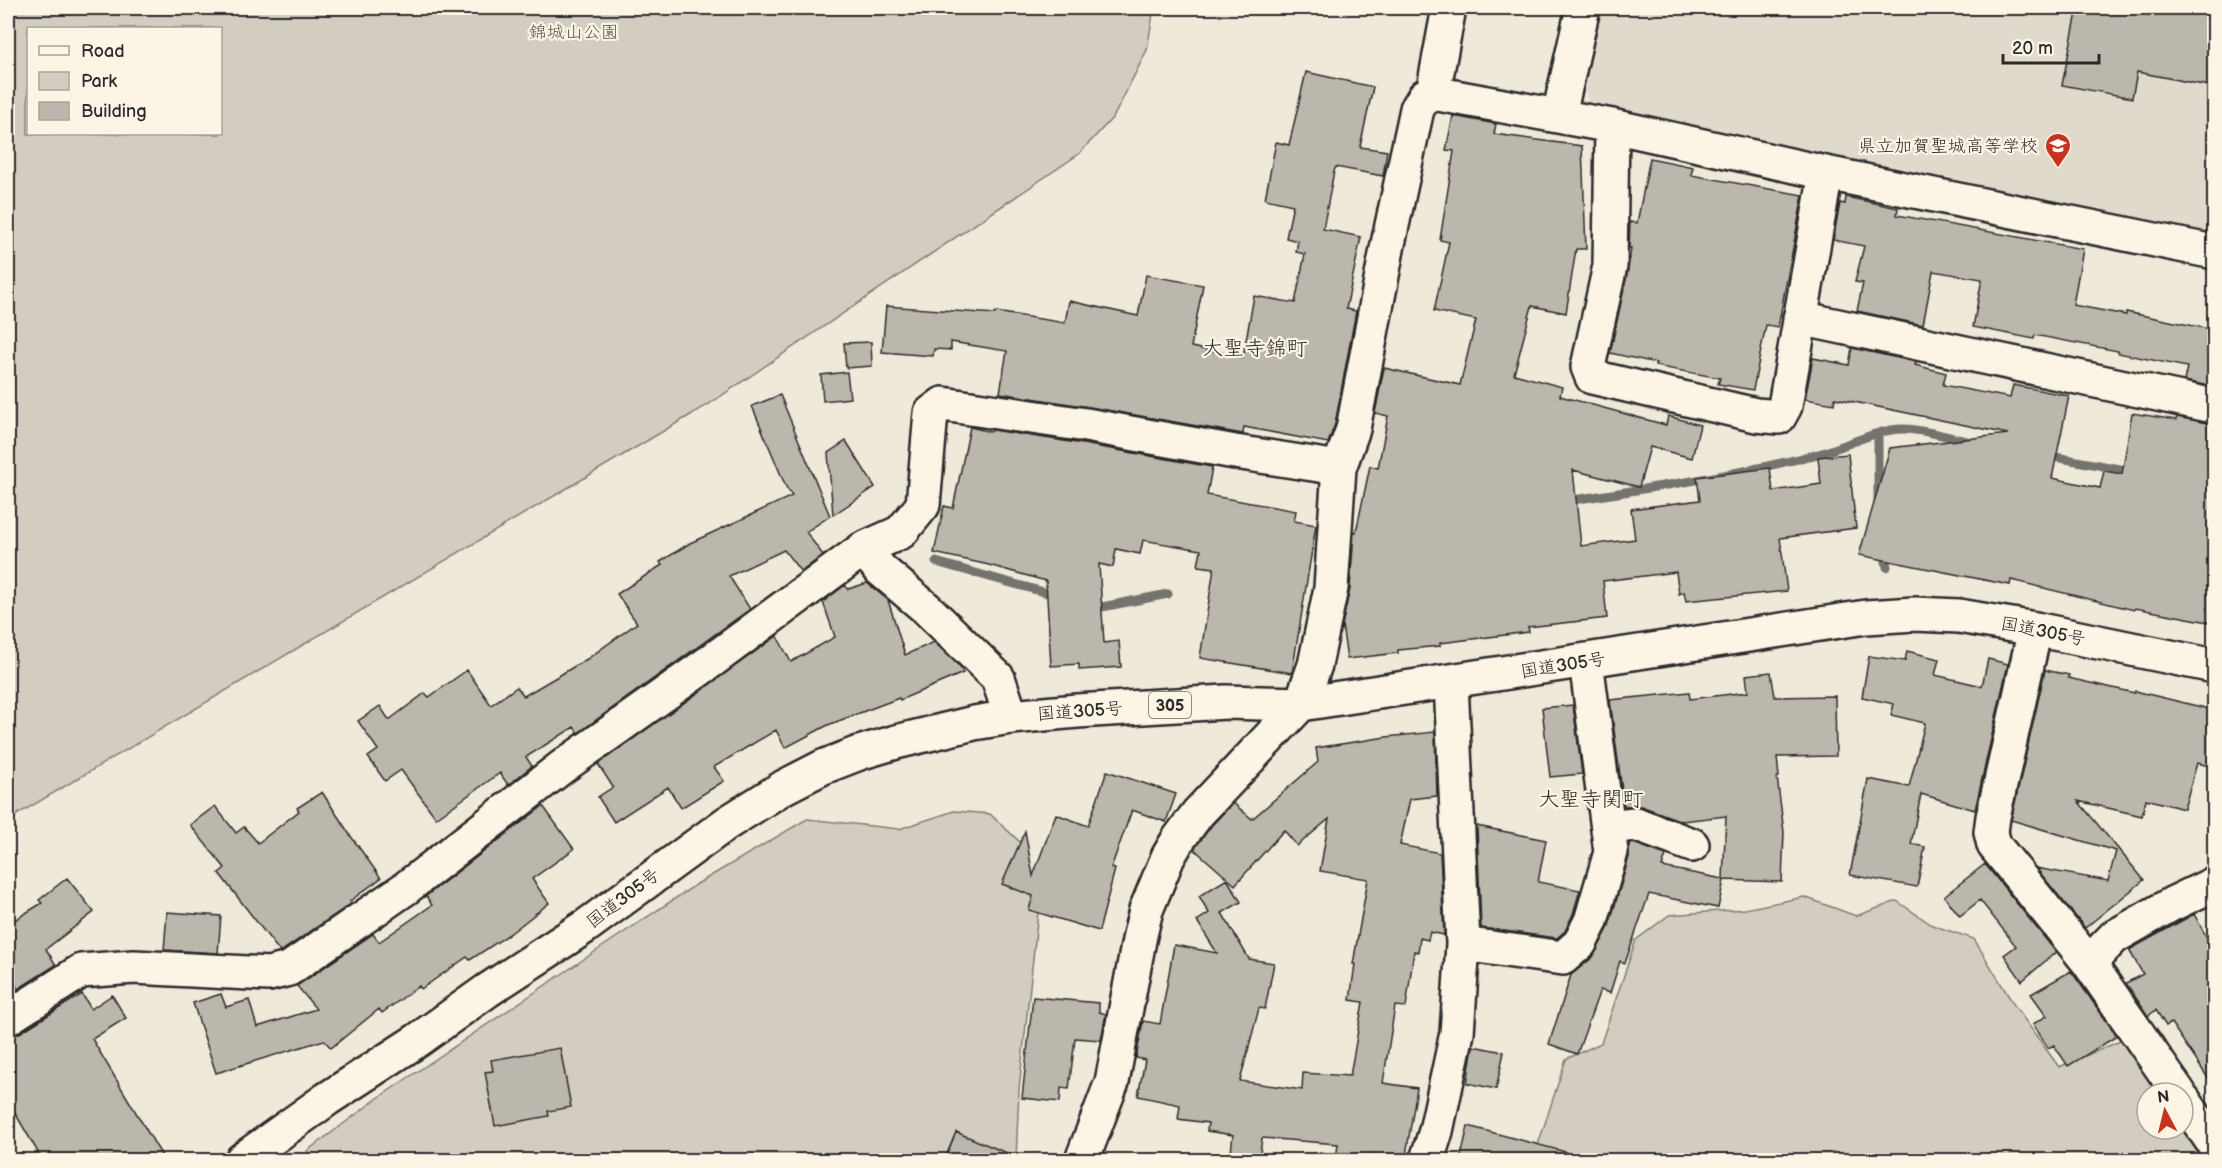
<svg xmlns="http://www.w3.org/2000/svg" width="2222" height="1168" viewBox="0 0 2222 1168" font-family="'Balsamiq Sans','Klee One',sans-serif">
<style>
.built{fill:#e0dacc}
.green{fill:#d2cdc0;stroke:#7e7c76;stroke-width:1.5;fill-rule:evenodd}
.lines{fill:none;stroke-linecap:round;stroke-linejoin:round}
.stream{stroke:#75736d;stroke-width:9}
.building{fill:#bcb7ac;stroke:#2b2b2b;stroke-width:1.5}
.minor-casing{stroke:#2b2b2b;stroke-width:38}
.highway-casing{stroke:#2b2b2b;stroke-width:38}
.minor{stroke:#fcf5e5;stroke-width:33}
.highway{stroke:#fcf5e5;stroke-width:33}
.labels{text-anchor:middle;stroke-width:4.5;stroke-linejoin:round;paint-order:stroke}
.shield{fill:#fcf5e5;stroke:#6a6863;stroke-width:1.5}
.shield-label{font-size:16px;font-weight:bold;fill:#2b2b2b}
.park-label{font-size:18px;fill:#555450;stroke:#fcf5e5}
.poi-label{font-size:18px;fill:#2b2b2b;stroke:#fcf5e5;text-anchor:end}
.street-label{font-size:18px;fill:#2b2b2b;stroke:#fcf5e5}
.quarter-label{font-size:21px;fill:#2b2b2b;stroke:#fcf5e5}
</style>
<rect width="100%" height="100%" fill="#efe9da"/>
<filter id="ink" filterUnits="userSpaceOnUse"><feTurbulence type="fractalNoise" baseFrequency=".0167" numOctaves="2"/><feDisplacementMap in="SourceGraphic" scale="12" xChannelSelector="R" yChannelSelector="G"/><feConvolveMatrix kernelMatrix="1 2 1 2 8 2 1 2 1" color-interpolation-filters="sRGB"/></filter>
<g filter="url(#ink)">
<path class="built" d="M1601 8H2214V236L1588 103 1584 83Z"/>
<path class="green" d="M8 8H1154L1147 50 1114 116 1079 154 709 404 8 820ZM28 28H220V134H28Z
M954 811 990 814 1021 843 1039 903 1019 1089 1016 1160H312L307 1151 378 1098 599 949 697 884 807 819 899 829Z
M1804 897 1856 916 1897 901 1932 925 1974 939 2014 1005 2059 1067 2125 1039 2164 1093H2147V1129H2183V1119L2213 1160H1533L1566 1059 1601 1043 1636 940 1669 915 1745 909Z"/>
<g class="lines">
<path class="stream" d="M2045 455 2135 472
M1566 501C1652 488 1738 475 1822 453 1847 446 1879 428 1905 429 1927 430 1951 438 1972 442
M1878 502V434
M1884 549 1887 567
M936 562 1058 596
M1091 606 1097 608 1168 594"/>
</g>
<path class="building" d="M2078 8H2214V87L2137 72 2132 98 2062 85Z
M1306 72 1373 87 1360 147 1387 151 1383 176 1336 167 1334 171 1323 229 1361 237 1346 309 1356 311 1335 424 1328 443 1244 427 1243 434 1089 407 1000 393 1007 351 951 342V350L934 349 933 356 882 352 886 306 995 314 996 312 1065 323 1069 301 1138 316 1146 275 1203 285 1191 347 1243 357 1254 296 1295 303 1305 254 1296 252 1298 241 1286 238 1293 205 1265 199 1276 142 1289 145Z
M1453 116 1496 124 1494 134 1582 146 1586 249H1576L1566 313 1532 306 1514 374 1562 387 1560 396 1666 425 1668 416 1700 425 1692 458 1650 447 1639 487 1573 470 1581 546 1635 539 1631 509 1700 500 1697 477 1770 468 1773 491 1821 484 1818 457 1848 454 1856 528 1780 538 1787 591 1686 601 1684 592 1679 594 1676 572 1603 581 1607 618 1528 627 1529 632 1440 643V646L1398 650V653L1347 659 1342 625 1350 589 1354 532H1356L1370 466 1378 468 1388 416 1375 413 1384 368 1460 385 1476 320 1434 311 1449 242 1440 240 1454 151 1446 150Z
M1650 158 1693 167 1691 175 1803 195 1778 327 1766 325 1753 390 1718 384 1720 378 1655 366 1656 363 1610 353 1628 270 1631 248H1629L1630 222 1637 223Z
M1846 197 1898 208 1897 215 2083 249 2073 305 2126 315V312L2214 330V387L2184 381 2187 367 2118 353V351L2035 335 2034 339 1973 327 1982 279 1933 271 1923 325 1857 311 1863 283 1855 282 1864 246 1833 240 1840 203 1845 204Z
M871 342 872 366 846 368 844 343Z
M1852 348 1916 362 1915 365 1946 373 1943 385 2010 398 2013 385 2069 396 2052 478 2100 488 2104 471 2122 474 2132 413 2176 420 2177 417 2214 424V623L2135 608 2134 610 2011 580 2010 585 1859 555 1890 448 2008 434 1835 398 1834 404 1805 399 1813 358 1849 365Z
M847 372 850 398 823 401 821 375Z
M780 395 830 516 806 532 823 555 801 572 784 550 729 576 750 609 578 733 574 727 526 757 532 766 508 785 500 773 436 818 401 770 385 781 368 757 378 750 358 721 380 706 389 720 425 693 429 697 467 670 491 705 517 687 524 696 587 659 637 623 617 594 662 565 660 562 690 543 792 496 786 487 752 406Z
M970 427 991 432 992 430 1083 444 1212 467 1207 495 1296 511 1294 521 1316 525 1292 673 1200 658 1214 568 1198 566 1201 550 1143 540 1140 554 1116 549 1113 567 1099 564 1104 643 1119 641 1121 667 1079 670V664L1051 666 1046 581 989 565 934 553 944 506 953 508Z
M846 441 875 487 833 515 828 453Z
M867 583 888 600 905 655 934 642 960 667 963 673 900 700 899 698 828 725 785 748 776 730 714 767 724 781 681 808 668 787 614 822 598 797 613 787 598 764 777 636 791 662 835 637 823 602 845 585 848 589Z
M1907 651 1939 659 1935 675 1982 686 1988 659 2008 664 1975 810 1921 794 1911 844 1925 847 1917 887 1850 875 1868 779 1909 787 1925 723 1891 715 1894 704 1862 697 1869 656 1905 661Z
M2045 670 2069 675 2068 678 2135 693V691L2214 710V767L2197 763 2184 809 2146 799 2142 816 2078 801 2144 880 2085 928 2036 868 2108 881 2116 851 2011 820Z
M1771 672 1775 697 1835 696 1836 756 1777 757 1779 777H1777L1784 832 1782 882 1724 880 1718 908 1649 894 1625 963 1620 961 1610 993 1600 990 1577 1054 1549 1044 1571 975 1593 957 1608 929 1629 857V844L1633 843 1666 855 1662 867 1723 879 1726 816 1682 821 1641 806H1624L1610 700 1689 692 1690 699 1748 692 1746 675Z
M1573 705 1582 774 1550 777 1542 708Z
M1435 732 1437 796 1410 799 1400 845 1440 853 1444 935 1430 932 1428 940 1420 938 1418 952 1414 951 1406 1007 1395 1006 1383 1083 1417 1088 1405 1161H1336L1338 1144 1262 1138 1259 1161H1230L1233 1135 1207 1131 1208 1123 1178 1119 1180 1105 1138 1096 1145 1060 1136 1058 1143 1021 1160 1024 1174 945 1217 953 1197 921 1209 913 1199 896 1227 879 1241 902 1222 913 1249 959 1274 963 1265 1009 1259 1008 1240 1081 1302 1090 1303 1073 1350 1076 1363 1002 1350 1000 1355 964H1353L1368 879 1320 871 1329 819 1297 846 1284 830 1235 885 1194 849 1211 826 1233 803 1252 819 1318 762 1316 748 1386 737Z
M1107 771 1176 794 1166 822 1132 810 1111 868 1115 869 1099 931 1029 910 1033 896 1002 884 1025 831 1033 876 1056 814 1088 826Z
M322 792 350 835 381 878 350 901 352 903 280 952 219 873 225 868 190 825 215 806 236 833 244 827 258 843 299 811 297 808Z
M543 806 574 849 532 879 549 903 511 933 470 960 467 957 421 989 419 986 382 1013 379 1009 331 1048 324 1040 216 1073 193 1003 221 994 226 1007 249 1000 257 1027 316 1009 297 986 373 934 379 942 432 905 426 896Z
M1477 826 1546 840 1538 882 1580 890 1573 914 1565 931 1557 938 1481 928Z
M1985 864 2056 952 2022 981 2004 955 2016 946 1980 900 1960 916 1944 896Z
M67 878 94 912 46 949 56 965 18 989 8 971V924L42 903 39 900Z
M167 912 221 916 218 953 164 950Z
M2194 914 2214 951V1087L2171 1023 2166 1026 2156 1010 2148 1016 2126 983 2143 974 2129 950Z
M2071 971 2117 1036 2068 1066 2054 1045 2048 1048 2033 1024 2047 1016 2031 994Z
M82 994 91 1009 112 995 126 1018 92 1039 165 1161H43L8 1101V1036L18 1034Z
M1033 997 1099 1003V1012L1106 1014 1101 1040 1075 1038 1069 1089 1061 1088 1060 1102 1022 1098Z
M1473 1046 1504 1052 1496 1089 1467 1083Z
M560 1048 571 1107 548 1111 549 1116 495 1126 485 1072 493 1071 491 1060Z
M1468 1126 1566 1152 1565 1161H1460Z
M956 1132 1024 1160V1161H944Z"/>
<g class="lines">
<defs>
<path id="minor" d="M1433 93 1449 8
M1559 115 1583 8
M1612 126 1610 266 1588 367 1592 377 1756 415 1779 417 1785 406 1826 173
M1800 318 2214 406
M863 549 881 570 926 608 998 678 1011 717
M2035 629 1993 817 1991 832 1994 845 2089 963 2179 1093
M1608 827 1635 824 1692 845
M1463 944 1563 958 1580 943 1591 921 1611 852 1586 661
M2089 963 2114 937 2172 904 2214 884
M8 1018 81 971 134 967 269 974 289 969 406 888 562 767 714 659 863 549 901 532 923 505 931 413 943 404 1086 425 1235 452 1339 468
M2183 1099 2214 1144
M1082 1160 1112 1082 1140 935 1146 910 1168 857 1178 840 1198 813 1301 704 1315 665 1331 588 1339 468 1353 429 1388 244 1417 109 1425 96 1433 93 1612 126 1826 173 2214 252
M1427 1160 1436 1131 1457 1033 1463 944 1451 682"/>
<path id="highway" d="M242 1160 327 1099 418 1040 488 990 586 926 727 823 784 787 823 767 859 753 896 742 974 723 1011 717 1077 711 1226 702 1301 704 1866 617 1915 614 1959 616 2035 629 2214 666"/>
</defs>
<use href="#minor" class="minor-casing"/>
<use href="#highway" class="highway-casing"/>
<use href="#minor" class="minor"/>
<use href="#highway" class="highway"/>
</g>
</g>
<defs>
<symbol id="school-pin" viewBox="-11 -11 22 30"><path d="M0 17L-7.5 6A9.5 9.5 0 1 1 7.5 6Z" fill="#c8321e" stroke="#fcf5e5"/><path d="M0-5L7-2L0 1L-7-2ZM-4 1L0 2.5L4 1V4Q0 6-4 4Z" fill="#fff"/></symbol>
</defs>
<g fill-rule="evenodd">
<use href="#school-pin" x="2043" y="131" width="30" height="40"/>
</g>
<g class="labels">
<rect class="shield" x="1149" y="692" width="42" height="26" rx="4.5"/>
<g class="shield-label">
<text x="1170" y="711">305</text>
</g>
<g class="park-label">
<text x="574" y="38">錦城山公園</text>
</g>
<g class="poi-label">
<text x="2038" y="152">県立加賀聖城高等学校</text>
</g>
<g class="street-label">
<text transform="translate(2043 631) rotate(11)" y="6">国道305号</text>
<text transform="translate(1563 665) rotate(-9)" y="6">国道305号</text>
<text transform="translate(1080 711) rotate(-4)" y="6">国道305号</text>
<text transform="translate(623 898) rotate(-37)" y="6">国道305号</text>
</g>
<g class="quarter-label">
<text x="1255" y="355">大聖寺錦町</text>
<text x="1591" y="806">大聖寺関町</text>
</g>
</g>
<rect width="2222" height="1168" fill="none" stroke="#fcf5e5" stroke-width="30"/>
<rect x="15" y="15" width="2192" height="1138" fill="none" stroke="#2b2b2b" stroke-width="2" filter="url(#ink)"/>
<rect x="27" y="27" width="195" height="108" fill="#fcf5e5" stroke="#a8a49b" stroke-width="1.5"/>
<rect x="39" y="46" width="30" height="9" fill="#fcf5e5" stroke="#a8a49b" stroke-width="1.5"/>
<text x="81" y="57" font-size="18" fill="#2b2b2b">Road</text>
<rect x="39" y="72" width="30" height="18" fill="#d2cdc0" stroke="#a8a49b" stroke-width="1.5"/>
<text x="81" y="87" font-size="18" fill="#2b2b2b">Park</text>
<rect x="39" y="102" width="30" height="18" fill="#bcb7ac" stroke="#a8a49b" stroke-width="1.5"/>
<text x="81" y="117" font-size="18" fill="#2b2b2b">Building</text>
<g transform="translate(2165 1111) rotate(353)"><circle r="28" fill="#fcf5e5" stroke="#a8a49b" stroke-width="1.5"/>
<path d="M0-4.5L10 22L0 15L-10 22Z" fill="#c8321e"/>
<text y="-9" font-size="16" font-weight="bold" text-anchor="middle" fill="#2b2b2b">N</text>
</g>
<path d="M2003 54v9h96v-9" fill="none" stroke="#2b2b2b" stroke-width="3"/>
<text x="2012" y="54" font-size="18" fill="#2b2b2b" stroke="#fcf5e5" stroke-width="4.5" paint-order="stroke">20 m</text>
</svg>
